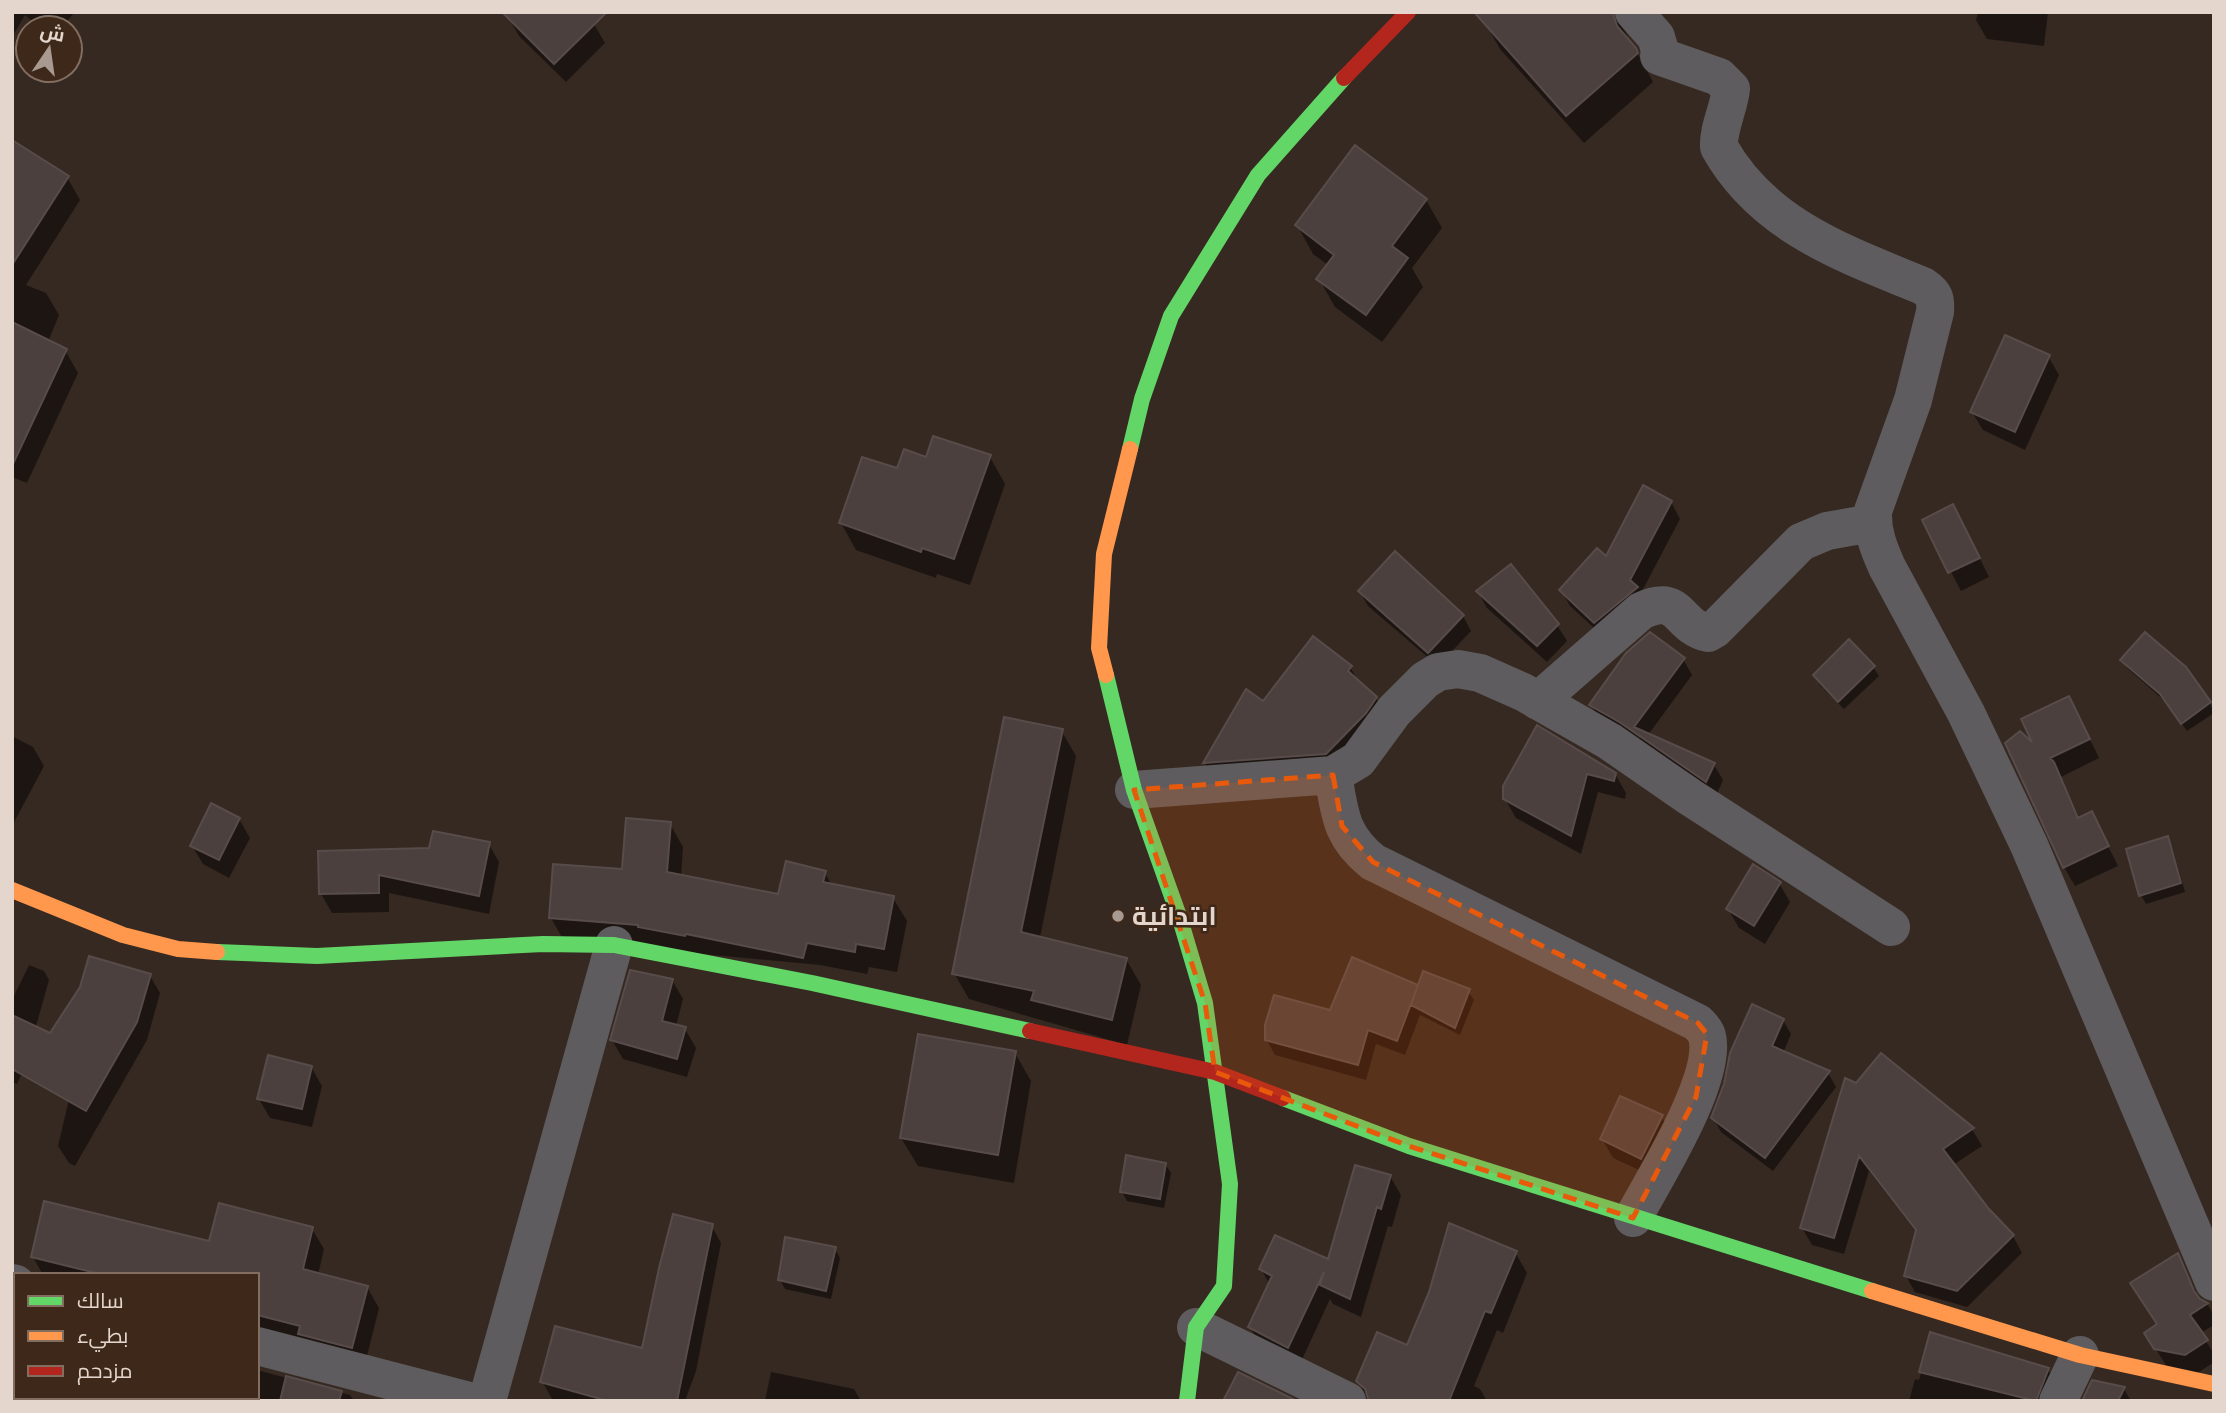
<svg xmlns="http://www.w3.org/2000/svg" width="2226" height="1413" viewBox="0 0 2226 1413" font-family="Cabin,Cairo,sans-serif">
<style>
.shadow{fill:#0007;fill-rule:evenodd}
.building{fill:#4b403e;stroke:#584c4b;stroke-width:2}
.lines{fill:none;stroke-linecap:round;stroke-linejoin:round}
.street{stroke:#5e5c5e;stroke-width:38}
.fast{stroke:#63d668;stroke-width:16}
.slow{stroke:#ff974d;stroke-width:16}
.jam{stroke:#b3261e;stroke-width:16}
.marked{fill:#e8590c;fill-opacity:0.2;stroke:#e8590c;stroke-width:5;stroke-dasharray:14 9;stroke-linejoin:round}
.poi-dot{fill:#a89991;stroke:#3e2819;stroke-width:2.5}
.labels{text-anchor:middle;stroke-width:5;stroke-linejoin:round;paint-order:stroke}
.poi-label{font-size:26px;font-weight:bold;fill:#e5d6cd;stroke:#3e2819;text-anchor:start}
</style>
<rect width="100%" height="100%" fill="#362921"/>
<path class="shadow" d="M12 12H75L61 28H40L25 15 12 37Z
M1493 12H1614L1628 37V41L1635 49 1653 82 1584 143 1500 49 1484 21Z
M1978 12H2048L2044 46 1987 39 1976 20Z
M508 17 594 24 605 43 566 82 519 36Z
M12 143 67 177 80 200 26 285 46 293 59 315 48 342 65 350 78 373 27 483 12 477Z
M1426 200 1442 228 1412 268 1423 287 1382 342 1335 307 1319 279 1328 265 1313 254 1297 225Z
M2048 356 2059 375 2025 450 1983 430 1972 412Z
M990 457 1005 484 970 585 937 574 936 578 856 550 841 523 898 470 927 459Z
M1671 502 1680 519 1640 595 1605 638 1570 606 1561 590 1606 559Z
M1924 520 1964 526 1989 577 1961 591Z
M1395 553 1463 616 1471 631 1438 666 1368 606 1360 592Z
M1478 592 1557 625 1567 641 1547 662 1487 608Z
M1683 659 1692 675 1648 735 1714 765 1723 780 1716 796 1601 721 1591 705ZM1615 717 1640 734V738L1613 719Z
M2122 660 2185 668 2210 703 2214 713 2187 731 2167 703 2128 669Z
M1350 667 1361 685 1376 698 1386 716 1336 771 1214 780 1205 763 1246 691 1263 704Z
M1873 667 1879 676 1844 709 1820 685 1815 676Z
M2079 717 2099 758 2061 777 2080 819 2092 814 2118 866 2075 886 2064 867 2037 749Z
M1538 728 1615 774 1626 793 1625 799 1598 792 1581 854 1516 818 1505 799Z
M1061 730 1076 756 1040 938 1126 959 1141 985 1127 1045 969 999 954 973Z
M12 736 33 747 44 766 12 826Z
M239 819 250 838 229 878 203 864 192 846Z
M670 824 683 847 681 877 779 897 825 873 832 886 893 898 907 921 897 972 869 967 867 974 820 965 564 941 551 918 623 871Z
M2167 838 2172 847 2185 892 2146 904 2141 895Z
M488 843 499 862 489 914 389 893V912L332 913 321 894 431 850Z
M1779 883 1790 902 1765 944 1739 928 1728 909Z
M29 965 44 971 49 980 24 1069 17 1084 12 1082V1000Z
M150 976 160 993 147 1040 75 1166 69 1163 58 1146 80 1053Z
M672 980 683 999 676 1026 685 1029 696 1048 687 1077 623 1059 612 1040Z
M1417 986 1418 989 1468 991 1474 1000 1460 1035 1420 1015 1405 1055 1376 1044 1366 1080 1275 1055 1266 1039 1331 1012Z
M1783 1020 1791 1034 1783 1053 1828 1073 1836 1087 1773 1171 1721 1132 1713 1117Z
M1015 1053 1031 1081 1014 1183 918 1166 901 1138Z
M1881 1056 1972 1129 1982 1146 1953 1165 1987 1210 2013 1236 2022 1253 1967 1307 1915 1292 1906 1276 1917 1233 1869 1171 1844 1254 1812 1245 1802 1228 1857 1085Z
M311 1067 322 1086 312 1127 270 1118 259 1099Z
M1661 1116 1672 1135 1652 1176 1613 1158 1602 1139Z
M1165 1164 1171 1173 1164 1208 1127 1201 1122 1192Z
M1390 1176 1401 1195 1392 1227 1388 1226 1361 1317 1333 1304 1330 1299 1299 1366 1261 1346 1250 1327 1270 1285 1261 1269 1329 1262Z
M711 1225 721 1243 696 1371 685 1401H638L554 1383V1386L621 1401 552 1399 542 1381 644 1350Z
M312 1229 324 1249 318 1275 367 1287 379 1308 364 1368 257 1348V1275H43L33 1257 211 1243Z
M835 1249 840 1258 831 1299 785 1289 780 1280Z
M1515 1252 1527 1273 1503 1333 1497 1330 1474 1386 1480 1389 1487 1401H1369L1358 1381 1408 1347Z
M2177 1255 2199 1300 2207 1304 2214 1315V1325L2201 1333 2214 1354V1362L2196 1374 2167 1367 2146 1333 2158 1325Z
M1932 1334 2048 1370 2060 1390 2055 1401H1909L1915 1379 1919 1380Z
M16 1347V1380L12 1374V1356Z
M257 1370 350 1395 354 1401H207V1397H257Z
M771 1372 854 1389 861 1401H765Z
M2124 1389 2131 1401H2084Z
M55 1397H115L113 1401H65Z"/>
<path class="building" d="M502 12H607L554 64Z
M1474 12H1613L1617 26 1636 48 1638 53 1566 116Z
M12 140 69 176 12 265Z
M1355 145 1427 199 1392 246 1408 258 1366 315 1316 279 1334 255 1295 225Z
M12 322 67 349 12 466Z
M2005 335 2050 355 2015 432 1970 412Z
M933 436 991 455 954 559 922 548 921 552 839 523 862 457 897 468 904 449 926 457Z
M1643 485 1672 501 1630 580 1638 587 1594 623 1559 590 1597 548 1606 556Z
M1953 504 1980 558 1948 573 1922 520Z
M1395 551 1464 615 1428 653 1358 591Z
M1511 564 1559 624 1537 646 1476 591Z
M1650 632 1685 658 1634 727 1715 763 1706 782 1621 723 1589 705 1626 653Z
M2145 632 2186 667 2211 702 2181 724 2160 694 2120 660Z
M1313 636 1352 666 1348 671 1377 697 1366 713 1326 754 1203 763 1246 689 1263 701Z
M1849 639 1875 666 1838 702 1813 675Z
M2069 696 2090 739 2050 758 2054 762 2078 818 2092 811 2109 846 2063 868 2005 743 2020 731 2032 742 2021 719Z
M1004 717 1063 729 1021 932 1127 958 1112 1020 1031 1000 1034 991 952 974Z
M1537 725 1616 773 1614 781 1587 774 1571 836 1503 799V786Z
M211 803 240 818 219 860 190 846Z
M626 818 671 822 667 872 778 894 786 861 826 871 823 882 894 896 884 949 856 944 855 952 807 943 803 958 686 934 685 936 638 927V925L549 918 553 864 622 869Z
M433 831 490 842 479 896 379 875V893L319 894 318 851 429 848Z
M2168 836 2181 883 2139 896 2126 849Z
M1753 864 1781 882 1754 926 1726 909Z
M89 956 151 974 137 1022 86 1111 12 1069V1015L50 1033 80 987Z
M1352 957 1418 985 1397 1041 1368 1030 1358 1065 1265 1040V1025L1274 995 1330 1010Z
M630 970 673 979 662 1021 686 1027 677 1059 610 1040Z
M1423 971 1470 989 1455 1028 1411 1005Z
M1752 1004 1784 1019 1772 1046 1830 1071 1765 1158 1711 1118 1724 1084 1730 1053Z
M918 1034 1016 1051 998 1155 900 1138Z
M1881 1053 1974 1128 1943 1149 1989 1209 2014 1235 1957 1291 1904 1276 1916 1230 1859 1156 1834 1238 1800 1228 1845 1078 1856 1083Z
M268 1055 312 1066 302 1109 257 1099Z
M1620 1096 1663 1115 1641 1159 1600 1139Z
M1126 1155 1166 1163 1160 1199 1120 1192Z
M1355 1165 1391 1175 1381 1209 1377 1207 1350 1299 1320 1285 1324 1272 1288 1348 1248 1327 1272 1276 1259 1269 1275 1235 1328 1259Z
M44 1201 209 1241 219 1203 313 1227 303 1269 368 1286 352 1348 298 1334 300 1326 257 1315V1275H104L31 1257Z
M673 1214 713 1224 677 1401H608L540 1382 555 1326 642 1348 659 1268Z
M1449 1223 1517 1251 1491 1313 1485 1311 1449 1401H1369L1365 1389 1356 1381 1377 1332 1407 1345 1429 1292Z
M785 1237 836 1247 826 1291 778 1280Z
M2178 1253 2194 1291 2200 1299 2208 1303 2190 1315 2208 1340 2185 1355 2154 1349 2144 1333 2157 1324 2130 1283Z
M1930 1332 2049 1368 2036 1401 1919 1372Z
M1238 1372 1297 1401H1223Z
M286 1376 342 1391 339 1401H280Z
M2092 1380 2125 1387 2118 1401H2082Z"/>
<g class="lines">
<path class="street" d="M1634 12 1656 37 1661 54 1659 56 1719 77 1731 89C1729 108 1718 128 1719 147 1763 226 1845 254 1923 286 1935 294 1936 299 1935 312L1913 400 1873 511C1872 532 1879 549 1887 567L1966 713 2029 845 2214 1282
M1538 701 1641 611C1682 592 1676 626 1708 633L1715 629 1801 542 1827 531 1872 523
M1333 775C1340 813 1340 836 1373 862L1698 1023C1701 1027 1706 1031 1707 1036 1718 1078 1654 1179 1633 1218
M1134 790 1333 775 1358 760 1394 711 1425 680 1438 672 1458 669 1480 673 1523 692 1609 741 1690 797 1891 927
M12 1283 16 1284
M1196 1327 1347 1401
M257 1346 469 1401
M487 1401 614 945
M2058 1401 2080 1355"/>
<path class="fast" d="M1130 449 1142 399 1171 316 1258 175 1344 78
M1106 675 1134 790 1180 919 1205 1003 1230 1184 1224 1286 1196 1327 1187 1401
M217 952 317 956 543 944 614 945 812 983 1030 1031
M1283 1098 1409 1146 1872 1291"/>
<path class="slow" d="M1106 675 1099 648 1104 554 1130 449
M12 890 123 935 178 949 217 952
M1872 1291 2080 1355 2214 1384"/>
<path class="jam" d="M1344 78 1408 12
M1030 1031 1215 1072 1283 1098"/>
</g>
<path class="marked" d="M1333 775 1342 826 1373 862 1698 1023 1707 1034 1696 1097 1633 1218 1409 1146 1215 1072 1205 1003 1134 790Z"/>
<circle class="poi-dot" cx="1118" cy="916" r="7"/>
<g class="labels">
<g class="poi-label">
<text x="1132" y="925">ابتدائية</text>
</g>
</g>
<rect width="2226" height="1413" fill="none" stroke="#e5d6cd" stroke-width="28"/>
<rect x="14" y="1273" width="245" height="126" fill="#3e2819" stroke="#816e61" stroke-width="2"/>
<rect x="28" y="1296" width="35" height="10" fill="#63d668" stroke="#816e61" stroke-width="2"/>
<text x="77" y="1308" font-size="21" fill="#e5d6cd">سالك</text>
<rect x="28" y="1331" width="35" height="10" fill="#ff974d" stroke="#816e61" stroke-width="2"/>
<text x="77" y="1343" font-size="21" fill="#e5d6cd">بطيء</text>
<rect x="28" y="1366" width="35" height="10" fill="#b3261e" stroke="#816e61" stroke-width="2"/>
<text x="77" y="1378" font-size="21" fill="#e5d6cd">مزدحم</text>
<g transform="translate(49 49) rotate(13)"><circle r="33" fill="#3e2819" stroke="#816e61" stroke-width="2"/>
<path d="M0-5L12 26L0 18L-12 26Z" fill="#a89991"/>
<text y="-10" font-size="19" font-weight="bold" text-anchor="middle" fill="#e5d6cd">ش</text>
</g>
</svg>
